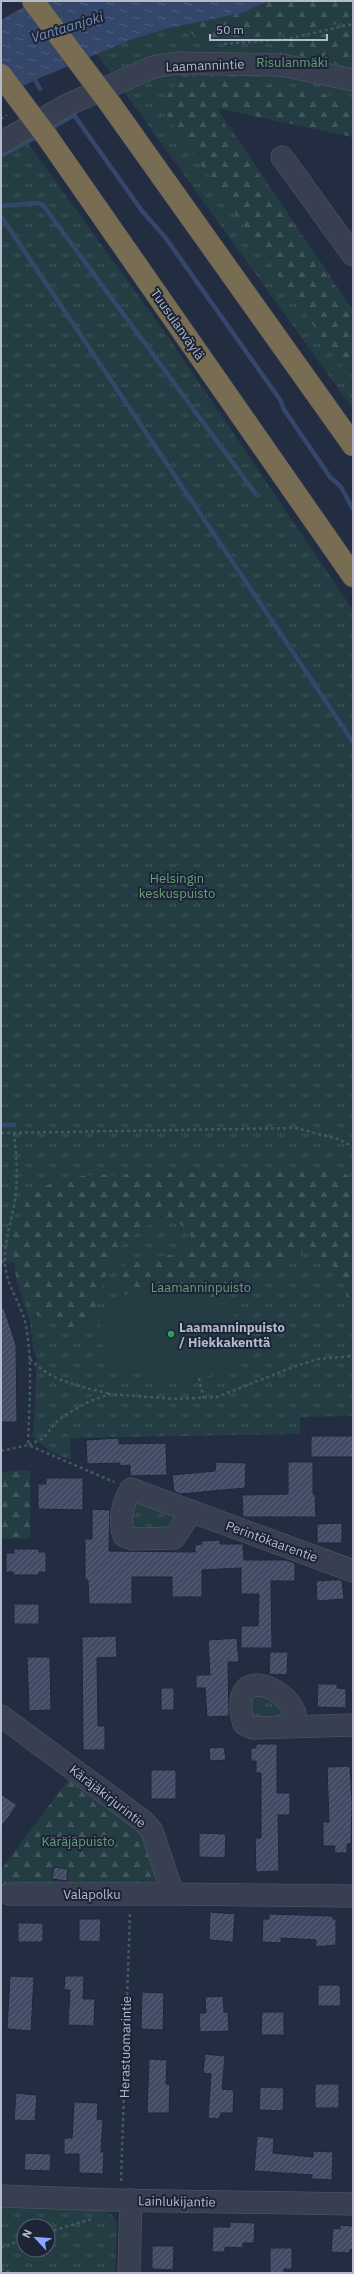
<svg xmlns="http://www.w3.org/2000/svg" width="354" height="2274" viewBox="0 0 354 2274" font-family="'IBM Plex Sans',sans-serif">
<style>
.grass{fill:url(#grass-tufts);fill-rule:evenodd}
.forest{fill:url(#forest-firs)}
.garden{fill:#243d43}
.water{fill:url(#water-ripples)}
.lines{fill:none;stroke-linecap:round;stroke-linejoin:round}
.stream{stroke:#34476a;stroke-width:4.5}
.building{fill:url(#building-hatch);stroke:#1e2638}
.minor-casing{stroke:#525a6c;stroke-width:23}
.highway-casing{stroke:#3f4759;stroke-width:23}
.path{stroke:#425a5f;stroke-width:2.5;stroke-dasharray:3 3;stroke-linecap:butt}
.minor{stroke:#373f51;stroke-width:22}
.highway{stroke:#786d53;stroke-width:22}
.highway-bridge-casing{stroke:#3f4759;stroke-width:23;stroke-linecap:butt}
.highway-bridge{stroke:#786d53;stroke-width:22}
.leisure-dot{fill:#2e9e5b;stroke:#1c2436;stroke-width:1.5}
.labels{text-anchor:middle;stroke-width:4;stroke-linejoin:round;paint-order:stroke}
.park-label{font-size:13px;fill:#689f79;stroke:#1c2436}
.street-label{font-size:13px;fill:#b3bbcc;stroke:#1c2436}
.poi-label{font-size:13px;font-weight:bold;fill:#b3bbcc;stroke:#1c2436;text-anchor:start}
.water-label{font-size:14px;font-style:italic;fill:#788eb6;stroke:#1c2436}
</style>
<defs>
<pattern id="grass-tufts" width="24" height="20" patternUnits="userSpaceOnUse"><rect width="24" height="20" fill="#243d43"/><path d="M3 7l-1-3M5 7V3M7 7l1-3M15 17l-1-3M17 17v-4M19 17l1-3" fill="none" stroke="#41575d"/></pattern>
<pattern id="forest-firs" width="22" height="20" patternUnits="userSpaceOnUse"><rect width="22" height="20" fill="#243d43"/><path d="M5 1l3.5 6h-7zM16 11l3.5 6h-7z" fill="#41575d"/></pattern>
<pattern id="water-ripples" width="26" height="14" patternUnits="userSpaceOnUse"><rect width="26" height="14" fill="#34476a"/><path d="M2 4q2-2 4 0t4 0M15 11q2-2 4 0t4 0" fill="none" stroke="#4f607e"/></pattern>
<pattern id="building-hatch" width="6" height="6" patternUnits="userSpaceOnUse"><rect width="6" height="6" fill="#414c64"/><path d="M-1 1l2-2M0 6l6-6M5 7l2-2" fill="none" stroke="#5a6479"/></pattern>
</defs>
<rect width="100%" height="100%" fill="#222d42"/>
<path class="grass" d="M268 1H353V137L217 108 353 310V409L97 54 128 41 165 29 242 13Z
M1 124 16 144 25 139 168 337 353 610V1416L300 1417V1434L70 1438 71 1460 49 1451 33 1437 37 1359 33 1349 30 1322 21 1294 33 1313 20 1263 1 1262Z
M142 1502 175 1513 176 1527 132 1530 133 1506Z
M262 1692 283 1710 281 1717 256 1720 247 1704 248 1699Z
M1 2203 105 2209 113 2216 117 2224 115 2273H1ZM24 2226H48V2250H24Z"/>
<path class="forest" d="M268 1H353V19C303 36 250 37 197 41L186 25 242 13Z
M353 28V70L328 61 273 51 272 44Z
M197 74 353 99V137L217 108 229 134 353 312V376L347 373 162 109 171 88Z
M272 1171 338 1172 353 1177V1332L344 1281 330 1263 317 1254 305 1252 283 1262 232 1280 221 1302C189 1291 156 1282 124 1295 118 1288 114 1281 119 1273 131 1252 159 1259 179 1253 184 1251 189 1245 194 1242L188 1231 176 1221 161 1220 145 1227 121 1246 106 1276 93 1318 87 1327 76 1328 65 1327 33 1313 21 1294 16 1278 12 1240 30 1193 52 1183 86 1175Z
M30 1470V1538L1 1539V1472Z
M68 1780 141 1834 154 1849 158 1878 154 1885 1 1887V1870Z"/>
<path class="garden" d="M155 1287C189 1289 245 1297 241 1342 240 1357 229 1367 216 1373 188 1386 131 1380 109 1356 104 1350 102 1342 101 1334 95 1301 129 1291 155 1287Z"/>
<path class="water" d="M34 1H268L242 13 165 29 128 41 35 80 1 97V20Z"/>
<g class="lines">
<path class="stream" d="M35 80 40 89
M50 129 74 115 142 211 165 237 281 401 283 408 330 477 341 487 353 509
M1 156 38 136
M1 206 37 203 43 205 255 493
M1 216 353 742
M1 1125H14"/>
</g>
<path class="building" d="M4 1308 16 1345 17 1422H1V1309Z
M311 1436H353V1457H311Z
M119 1438V1444L166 1443 167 1475 130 1476V1465L120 1466V1463L87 1464 86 1440Z
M216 1462 246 1463 245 1488 180 1494 174 1491 172 1475 215 1471Z
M288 1462H313V1494H315L316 1517H243L242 1495 288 1494Z
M46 1478H83V1510L38 1509V1484H46Z
M92 1509 110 1510 109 1551 195 1552V1545L202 1544V1541L220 1540V1544H243L244 1560H286L295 1563V1581H271L272 1648H241V1626H258L259 1594H241V1568L202 1570V1597H172V1577H132V1604H89L88 1580 85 1579V1539H92Z
M342 1523V1543H317V1524Z
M14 1549H39V1552H46V1572H39V1575H13V1572H6V1553H14Z
M331 1580H342L344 1599 317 1601 316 1581Z
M14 1604H39V1624H14Z
M116 1636 117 1657 97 1658 98 1726H105V1750H83L82 1637Z
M237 1638 239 1662H228L229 1716 207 1717 205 1688H196V1675H210L208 1640Z
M270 1652H288L287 1675 269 1674Z
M27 1657H50L51 1710 29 1711Z
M318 1684H337V1688L346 1689V1708L317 1707Z
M161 1688H174V1710H161Z
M256 1744H277V1793H290V1815H278L279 1871 256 1872 255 1838H261V1773H256V1761H251V1748H256Z
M224 1747 226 1760 210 1761 209 1748Z
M350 1766 352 1803 351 1844H347V1853H334L335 1846H323V1822H329L327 1767Z
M151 1770H176V1799H151Z
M1 1794 17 1805 1 1827Z
M199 1833 226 1834 225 1858 199 1857Z
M54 1867 68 1869 67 1881 52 1879Z
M210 1912 235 1914 233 1942 209 1940Z
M269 1914 333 1916V1919H336V1945L316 1947V1940L281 1938V1943L262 1942 263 1919H269Z
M79 1919H101L100 1942 79 1941Z
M18 1923H43V1942H18Z
M10 1976 34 1977 31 2031 7 2029Z
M65 1976H84L83 1999H95L94 2026 68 2025 70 1990H64Z
M318 1985H340L341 2006H318Z
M142 1992 164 1993 163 2030 141 2029Z
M223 1996 224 2012H228L229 2031 200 2032 199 2013H206L205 1997Z
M262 2012H284V2035H261Z
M205 2054 225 2056 222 2089 234 2090 233 2113H221L219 2119 208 2118 211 2074 203 2073Z
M149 2059 167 2060 166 2084H170L169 2113H147Z
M315 2084H339V2108H315Z
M260 2087 284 2088 283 2111 259 2110Z
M16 2093 37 2095 35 2121 14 2120Z
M74 2102 98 2103 97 2119 103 2120 101 2152H104L103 2174 79 2173V2154H64V2138H72Z
M257 2136 274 2138 273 2153 313 2157V2151L333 2152 332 2180 312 2179V2175L254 2171Z
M25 2153 51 2154 50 2171 24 2170Z
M230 2222 255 2223 254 2243H243V2248L225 2247V2252H212L213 2227H230Z
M340 2225 353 2226V2250L350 2249V2253L331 2252 333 2228 340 2229Z
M152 2246H174L173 2270 152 2269Z
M270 2248H292V2269H284V2273H270Z"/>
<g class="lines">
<defs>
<path id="minor" d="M1 143 67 105 153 67 177 63 282 65 353 80
M282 157 353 255
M191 1512 174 1538 133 1539 124 1536C118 1519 123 1503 131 1489L353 1571
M1 1716 143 1821 152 1831 173 1894 353 1896
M296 1726C296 1722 296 1717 295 1713 285 1685 227 1663 244 1724L253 1728 353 1725
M10 1894H173
M1 2196 112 2200 353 2204
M129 2273 131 2200"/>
<path id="highway" d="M111 105 353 445
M48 138 353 576"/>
</defs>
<use href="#minor" class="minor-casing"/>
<use href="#highway" class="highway-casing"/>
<path class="path" d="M224 44 287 39 353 24
M1 119 7 115
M1 1133 296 1128 341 1140 353 1147
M14 1133C16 1152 18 1171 16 1191 14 1215 4 1238 5 1263 6 1286 22 1304 26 1326 33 1365 29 1406 28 1445L44 1438 55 1423 65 1415 90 1401 110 1394 174 1399 217 1397 296 1366 318 1359 353 1356
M1 1262H5
M30 1359C52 1382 80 1386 110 1394
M199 1378 204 1399
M1 1451 28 1445 114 1482
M121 2181 130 1912
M48 2232 92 2219
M1 2248 24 2239
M1 2268 11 2273"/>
<use href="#minor" class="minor"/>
<use href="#highway" class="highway"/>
<defs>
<path id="highway-bridge" d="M33 1 111 105
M1 75 48 138"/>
</defs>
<use href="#highway-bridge" class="highway-bridge-casing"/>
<use href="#highway-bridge" class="highway-bridge"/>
</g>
<circle class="leisure-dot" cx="171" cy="1334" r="4"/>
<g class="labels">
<g class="park-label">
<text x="292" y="67">Risulanmäki</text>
<text x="177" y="883">Helsingin<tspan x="177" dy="15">keskuspuisto</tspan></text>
<text x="201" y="1292">Laamanninpuisto</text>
<text x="78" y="1846">Käräjäpuisto</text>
</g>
<g class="street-label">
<text transform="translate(205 65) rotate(-2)" y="5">Laamannintie</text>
<text transform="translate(178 324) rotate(55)" y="5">Tuusulanväylä</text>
<text transform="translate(272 1541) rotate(20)" y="5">Perintökaarentie</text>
<text transform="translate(108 1796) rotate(38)" y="5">Käräjäkirjurintie</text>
<text x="92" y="1899">Valapolku</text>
<text transform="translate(125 2047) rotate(-89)" y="5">Herastuomarintie</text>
<text transform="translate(177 2201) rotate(1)" y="5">Lainlukijantie</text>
</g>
<g class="poi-label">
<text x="179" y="1332">Laamanninpuisto<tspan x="179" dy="15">/ Hiekkakenttä</tspan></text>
</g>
<g class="water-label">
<text transform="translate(67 27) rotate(-17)" y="5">Vantaanjoki</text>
</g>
</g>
<rect width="354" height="2274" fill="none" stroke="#b3bbcc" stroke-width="4"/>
<g transform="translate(36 2238) rotate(296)"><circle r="19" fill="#1c2436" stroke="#586072"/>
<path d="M0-3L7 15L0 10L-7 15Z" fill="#85aaff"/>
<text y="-6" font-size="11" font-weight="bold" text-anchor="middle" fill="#b3bbcc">N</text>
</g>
<path d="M210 34v6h117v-6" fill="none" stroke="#b3bbcc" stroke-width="2"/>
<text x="216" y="34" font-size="12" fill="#b3bbcc" stroke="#1c2436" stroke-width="3" paint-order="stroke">50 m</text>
</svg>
